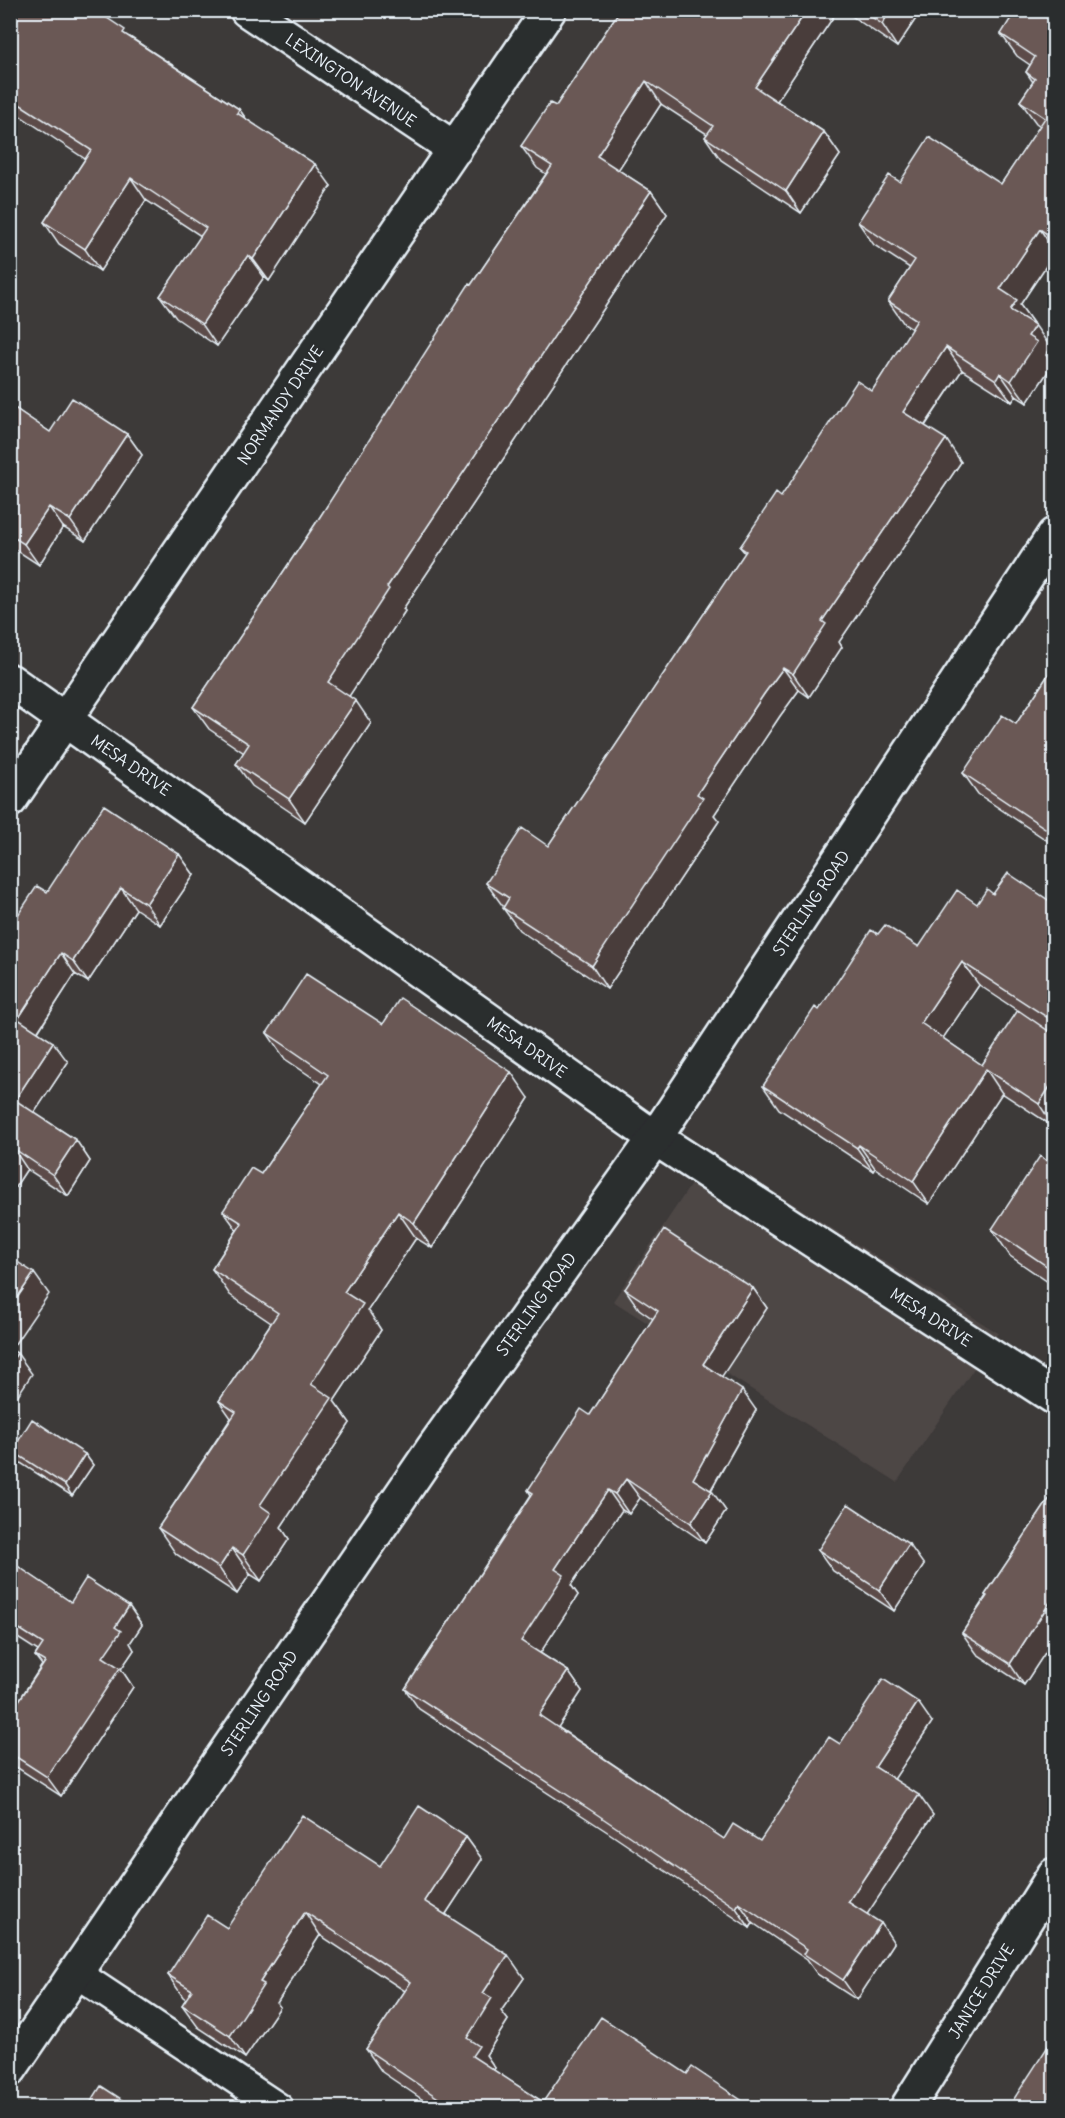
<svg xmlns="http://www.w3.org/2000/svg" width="1065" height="2118" viewBox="0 0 1065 2118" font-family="Delius,sans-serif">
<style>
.built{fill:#4d4645}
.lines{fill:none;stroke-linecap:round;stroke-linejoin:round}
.service-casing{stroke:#e8f1f8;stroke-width:33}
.minor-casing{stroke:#e8f1f8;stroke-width:38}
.tertiary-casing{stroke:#e8f1f8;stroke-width:38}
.service{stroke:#2a2d2e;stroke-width:28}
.minor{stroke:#2a2d2e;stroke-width:33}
.tertiary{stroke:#2a2d2e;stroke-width:33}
.wall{fill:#5b4c48;stroke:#e8f1f8;stroke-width:1.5;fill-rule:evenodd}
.shaded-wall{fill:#4a3e3b;stroke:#e8f1f8;stroke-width:1.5}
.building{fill:#6a5854;stroke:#e8f1f8;stroke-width:1.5}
.labels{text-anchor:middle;stroke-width:5;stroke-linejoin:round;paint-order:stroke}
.street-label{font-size:16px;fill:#e8f1f8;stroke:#2a2d2e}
</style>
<rect width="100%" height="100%" fill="#3d3a39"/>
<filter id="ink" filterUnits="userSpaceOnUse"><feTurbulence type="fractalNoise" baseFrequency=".0167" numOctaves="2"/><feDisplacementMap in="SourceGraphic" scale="12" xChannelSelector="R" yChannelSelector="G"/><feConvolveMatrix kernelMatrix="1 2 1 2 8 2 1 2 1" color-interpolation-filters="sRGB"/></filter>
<g filter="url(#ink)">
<path class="built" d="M712 1153 998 1333 897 1482 613 1301Z"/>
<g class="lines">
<defs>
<path id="service" d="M76 1973 279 2108"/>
<path id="minor" d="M247 10 455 149
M10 681 655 1138 1054 1397
M10 800 549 10
M907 2108 1054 1875"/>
<path id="tertiary" d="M10 2069 434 1447 655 1138 1054 535"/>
</defs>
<use href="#service" class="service-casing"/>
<use href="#minor" class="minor-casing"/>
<use href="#tertiary" class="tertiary-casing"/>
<use href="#service" class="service"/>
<use href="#minor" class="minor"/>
<use href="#tertiary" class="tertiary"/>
</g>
<path class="wall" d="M10 10 130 37 239 109 246 119 331 186 269 281 264 277 217 346 176 318 160 296 201 236 146 200 100 271 59 244 44 222 85 159 10 109Z
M620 10H838L777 101 824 132 840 155 801 213 721 160 705 137 707 134 661 104 618 170 651 191 667 214 403 609 405 611 349 696 371 723 305 822 252 786 236 764 244 753 209 729 193 707 316 523 471 285 546 174 537 168 521 146 556 106Z
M843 10H913L917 17 897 47Z
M1054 10V254L1020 305 1033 323 1032 324 1051 348 1046 355 1053 364 1027 403 1016 396 1012 402 962 370 925 426 961 462 839 642 842 647 809 697 799 690 780 716 714 815 719 821 607 989 519 930 503 908 504 907 502 905 486 883 548 846 745 553 740 547 781 497 872 391 912 329 904 324 888 301 910 268 874 245 858 222 900 182 1001 184 1040 126 1036 123 1020 101 1033 82 1026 72 1030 65 1017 56 1001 34Z
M10 405 50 432 127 434 142 455 85 541 63 527 39 565 10 546Z
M1054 666V845L978 794 963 773 1016 724Z
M179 854 194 875 160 925 136 909 88 982 75 974 38 1032 68 1062 34 1113 76 1140 90 1161 68 1196 27 1169 10 1195V927L47 892Z
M993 894 1054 904V1127L1002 1093 929 1204 875 1168 873 1171 779 1109 763 1086 819 1010 878 934 919 947 977 904ZM979 985 1018 1011 982 1065 943 1038Z
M383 1024 529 1098 432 1248 416 1238 368 1310 381 1330 334 1401 350 1423 281 1527 289 1539 261 1581 250 1574 237 1594 176 1554 158 1528 231 1418 219 1401 271 1323 230 1295 212 1269 237 1230 223 1211 261 1174 322 1084 285 1059 267 1033Z
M1054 1166V1286L1010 1256 992 1229Z
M753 1288 767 1308 721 1376 756 1410 711 1491 726 1511 705 1543 640 1498 629 1514 622 1510 571 1585 578 1595 540 1653 568 1671 582 1691 558 1727 724 1839 760 1841 840 1744 932 1722 894 1779 933 1815 867 1914 894 1943 857 2000 817 1974 807 1960 753 1923 750 1928 609 1833 419 1709 405 1689 531 1495 528 1490 590 1415 653 1319 639 1309 625 1289Z
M12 1451 85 1454 93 1465 72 1496 19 1462Z
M1054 1492V1639L1024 1685 977 1654 962 1633 986 1596 985 1595Z
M818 1550 924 1565 894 1611 833 1571Z
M10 1561 71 1602 129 1606 142 1625 130 1643 134 1650 121 1669 133 1687 61 1796 10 1763V1714L42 1665 35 1656 38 1651 10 1633Z
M466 1837 482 1859 446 1914 524 1978 501 2011 508 2020 486 2055 495 2068 493 2070 543 2102 687 2074 753 2108H435L382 2072 366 2049 405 1991 320 1935 277 2003 280 2007 245 2058 198 2027 182 2005 186 1999 183 1997 168 1975 227 1928 380 1866Z"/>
<path class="shaded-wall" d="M807 10H838L771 110 755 87Z
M891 10H913L917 17 897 47 882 24Z
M646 81 661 104 613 178 597 156Z
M239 109 255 131 237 113Z
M824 132 840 155 801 213 786 191Z
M315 164 331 186 269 281 253 259Z
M131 178 146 200 100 271 85 249Z
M651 191 667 214 403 609 405 611 344 704 328 682 387 587Z
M1040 229 1054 250V254L1020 305 1033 323 1026 332 1010 310 1000 289Z
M248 255 264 277 217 346 202 324Z
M1035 325 1051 348 1046 355 1053 364 1027 403 1011 381 1028 336Z
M946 347 962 370 919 434 903 412Z
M1000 373 1016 396 1012 402 996 380Z
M127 434 142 455 85 541 70 520Z
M946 439 961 462 839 642 842 647 809 697 793 674 822 621Z
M49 507 63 527 39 565 24 544Z
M783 668 799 690 780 716 714 815 719 821 607 989 592 966 697 794 764 694Z
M356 701 371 723 305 822 289 799Z
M179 854 194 875 160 925 146 904Z
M121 888 136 909 88 982 73 961Z
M61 953 75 974 33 1039 18 1019Z
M962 962 979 985 937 1047 921 1023Z
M1054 1008V1027L1048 1018Z
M53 1042 68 1062 29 1121 15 1100Z
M986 1069 1002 1093 929 1204 913 1181Z
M511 1072 529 1098 432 1248 414 1223Z
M1054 1080V1127L1039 1104Z
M76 1140 90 1161 68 1196 53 1175Z
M859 1145 875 1168 873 1171 857 1148Z
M13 1148 27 1169 10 1195V1152Z
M398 1212 416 1238 368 1310 381 1330 334 1401 350 1423 281 1527 289 1539 261 1581 243 1555 260 1505 344 1292Z
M34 1273 49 1294 10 1351V1308Z
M753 1288 767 1308 717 1384 703 1364Z
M17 1353 32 1374 10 1407V1364Z
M742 1390 756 1410 706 1498 693 1479Z
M85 1454 93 1465 72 1496 65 1485Z
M626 1479 640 1498 629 1514 615 1494Z
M608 1490 622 1510 571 1585 578 1595 535 1661 521 1641 555 1569Z
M712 1491 726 1511 705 1543 691 1523Z
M909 1544 924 1565 894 1611 879 1590Z
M232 1548 250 1574 237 1594 219 1568Z
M1054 1596V1639L1024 1685 1010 1664Z
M129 1606 142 1625 130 1643 134 1650 121 1669 133 1687 61 1796 47 1777 115 1627Z
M568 1671 582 1691 553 1735 539 1715Z
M918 1702 932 1722 889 1787 875 1767Z
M919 1795 933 1815 862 1922 848 1902Z
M466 1837 482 1859 440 1923 424 1901Z
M739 1903 753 1923 750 1928 736 1908Z
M305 1912 320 1935 277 2003 280 2007 245 2058 230 2036 260 1982Z
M881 1923 894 1943 857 2000 843 1980Z
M508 1955 524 1978 501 2011 508 2020 486 2055 495 2068 488 2078 472 2056 467 2038 483 1993Z"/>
<path class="building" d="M10 10H95L125 30 123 33 239 109 237 113 315 164 253 259 248 255 202 324 160 296 206 228 131 178 85 249 44 222 91 150 10 98Z
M620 10H807L755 87 824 132 786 191 705 137 713 126 646 81 597 156 651 191 387 587 389 589 328 682 356 701 289 799 236 764 249 744 193 707 316 523 469 284 471 285 552 166 521 146 550 103 556 106Z
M861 10H891L882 24Z
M1016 10H1054V239L1040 229 1000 289 1017 300 1010 310 1035 325 1028 336 1037 342 1011 381 1000 373 996 380 946 347 903 412 946 439 822 621 826 624 793 674 783 668 764 694 697 794 703 798 592 966 503 908 509 898 486 883 522 828 548 846 746 551 740 547 776 493 781 497 857 381 872 391 917 320 888 301 915 260 858 222 889 175 900 182 929 137 1001 184 1045 118 1020 101 1035 79 1026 72 1035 57 1001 34Z
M72 398 127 434 70 520 49 507 24 544 10 535V405L50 432Z
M1054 666V834L963 773 1002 715 1016 724Z
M104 805 179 854 146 904 121 888 73 961 61 953 18 1019 53 1042 15 1100 76 1140 53 1175 13 1148 10 1152V927L37 886 47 892Z
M1008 873 1054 904V1008L1048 1018 962 962 921 1023 982 1065 1018 1010 1054 1035V1080L1039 1104 986 1069 913 1181 859 1145 857 1148 763 1086 815 1007 819 1010 871 930 878 934 885 925 919 947 957 890 977 904 987 889 993 894Z
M306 974 383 1024 400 998 511 1072 414 1223 398 1212 344 1292 363 1304 311 1384 332 1398 260 1505 271 1513 243 1555 232 1548 219 1568 158 1528 236 1412 219 1401 278 1313 212 1269 242 1223 223 1211 251 1168 261 1174 328 1075 267 1033Z
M1040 1156 1054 1166V1271L992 1229Z
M664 1230 753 1288 703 1364 742 1390 693 1479 712 1491 691 1523 626 1479 615 1494 608 1490 555 1569 564 1575 521 1641 568 1671 539 1715 724 1839 733 1824 760 1841 829 1737 840 1744 883 1679 918 1702 875 1767 919 1795 848 1902 881 1923 843 1980 804 1954 807 1949 739 1903 736 1908 595 1813 405 1689 533 1493 528 1490 581 1409 590 1415 658 1311 625 1289Z
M10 1257 34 1273 10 1308Z
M10 1349 17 1353 10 1364Z
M32 1419 85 1454 65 1485 12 1451Z
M1054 1492V1596L1010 1664 962 1633 987 1596 985 1595Z
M848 1504 909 1544 879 1590 818 1550Z
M10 1561 71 1602 86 1578 129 1606 115 1627 121 1631 103 1657 120 1668 47 1777 10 1753V1714L45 1662 35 1656 43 1644 10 1623Z
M419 1806 466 1837 424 1901 508 1955 483 1993 492 1998 467 2038 479 2046 472 2056 543 2102 601 2017 687 2074 692 2067 753 2108H453L366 2049 411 1982 305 1912 260 1982 264 1984 230 2036 182 2005 192 1990 168 1975 207 1915 227 1928 302 1815 380 1866Z
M1054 2037V2108H1008Z
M101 2086 135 2108H87Z"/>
</g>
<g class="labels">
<g class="street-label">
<text transform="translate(351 80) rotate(34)" y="6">LEXINGTON AVENUE</text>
<text transform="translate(280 405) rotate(-56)" y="6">NORMANDY DRIVE</text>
<text transform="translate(131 765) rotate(35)" y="6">MESA DRIVE</text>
<text transform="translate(811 903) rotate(-56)" y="6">STERLING ROAD</text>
<text transform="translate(527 1047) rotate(35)" y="6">MESA DRIVE</text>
<text transform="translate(536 1304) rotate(-54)" y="6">STERLING ROAD</text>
<text transform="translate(931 1317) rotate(33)" y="6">MESA DRIVE</text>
<text transform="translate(259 1703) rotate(-56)" y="6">STERLING ROAD</text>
<text transform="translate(981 1991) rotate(-58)" y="6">JANICE DRIVE</text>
</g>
</g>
<rect width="1065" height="2118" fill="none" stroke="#2a2d2e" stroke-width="36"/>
<rect x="18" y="18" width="1029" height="2082" fill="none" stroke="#e8f1f8" stroke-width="2" filter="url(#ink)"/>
</svg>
